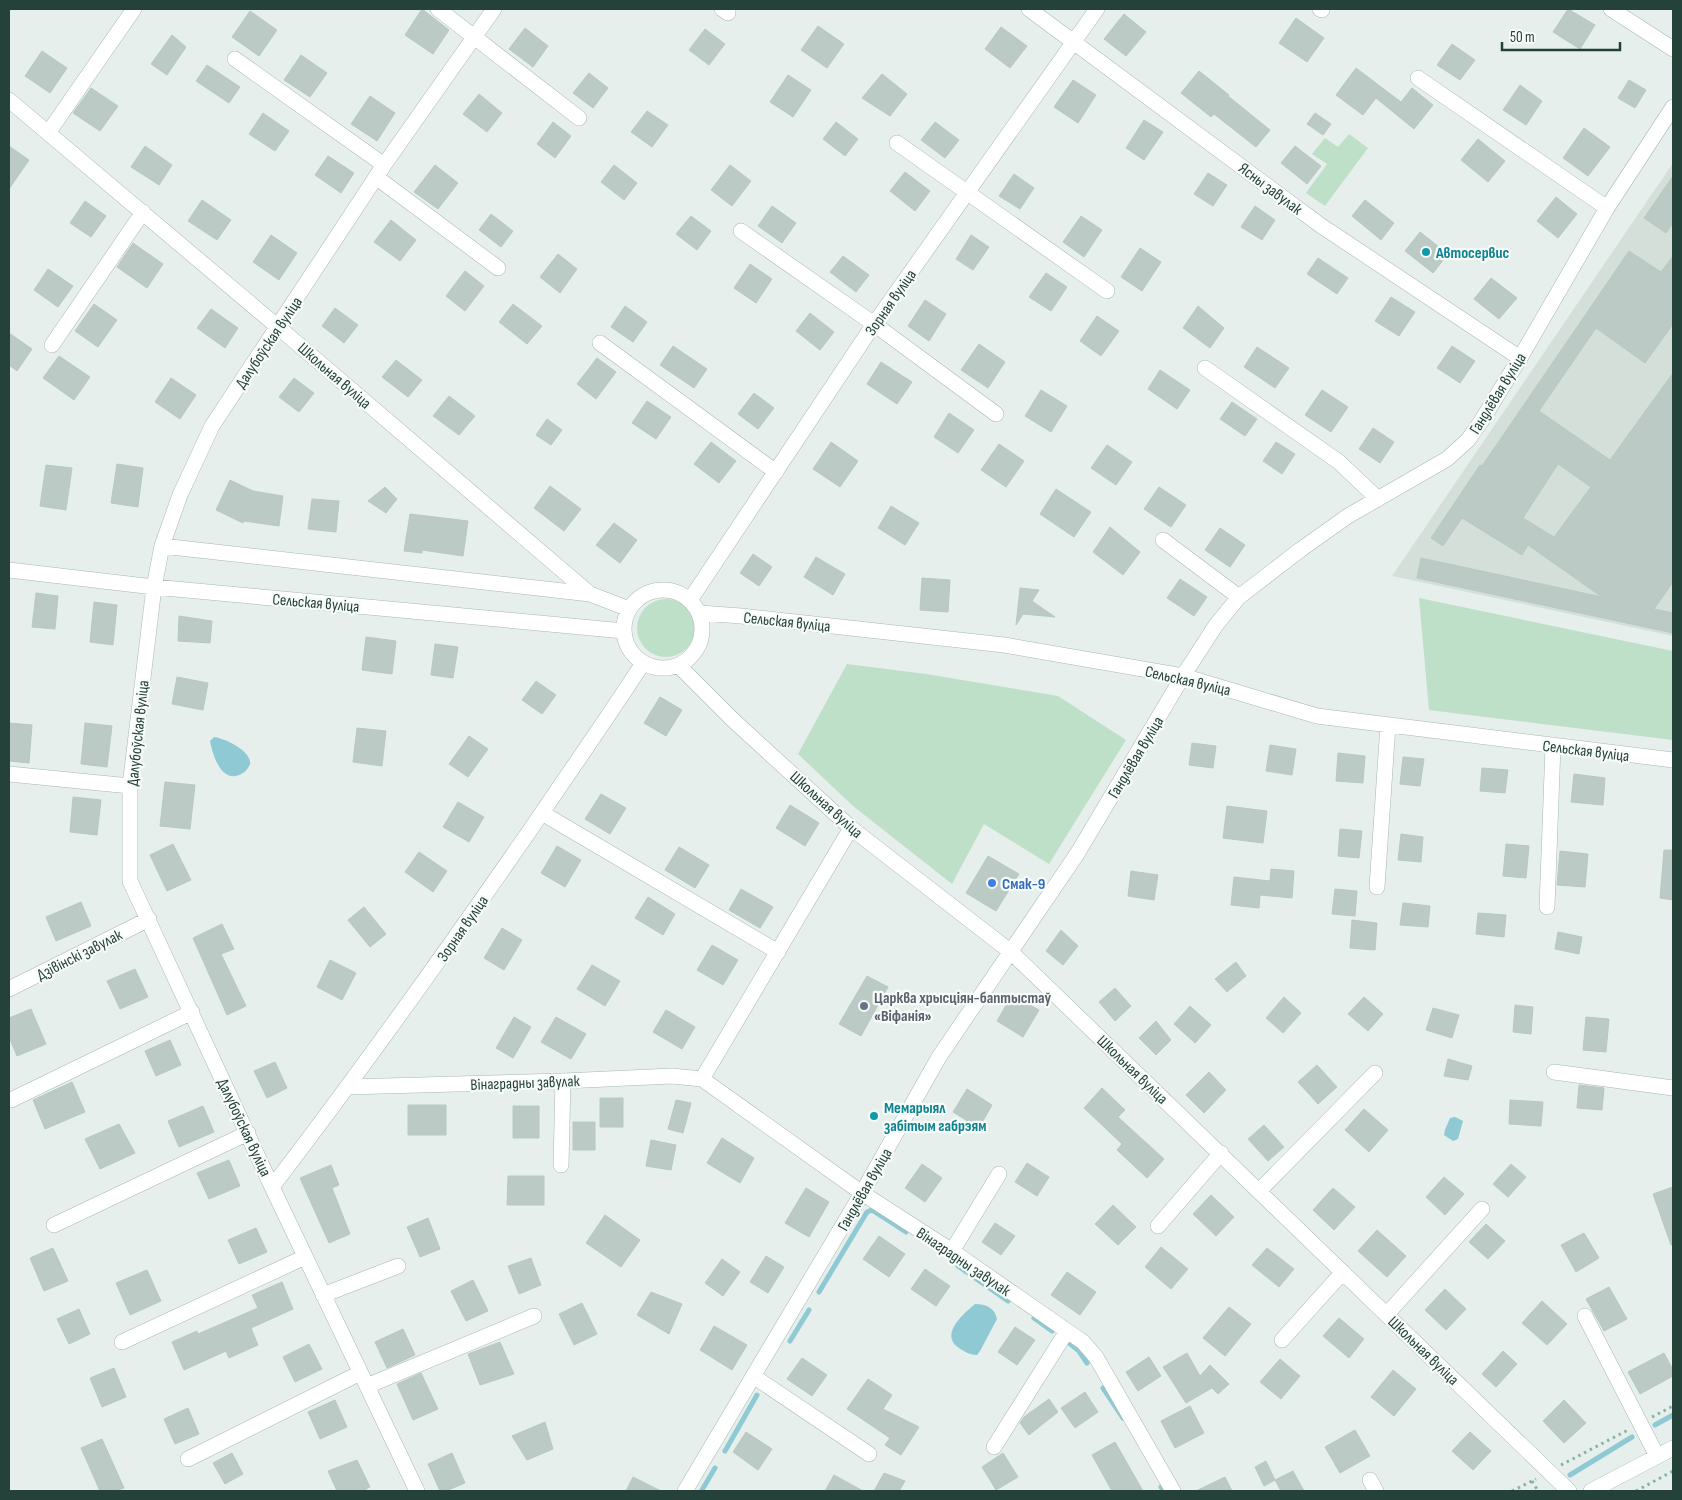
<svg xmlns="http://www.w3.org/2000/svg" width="1682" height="1500" viewBox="0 0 1682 1500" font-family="'Sofia Sans Condensed',sans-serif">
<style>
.built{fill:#d4dfda}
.green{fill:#bfe0c8}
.water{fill:#8ec9d4}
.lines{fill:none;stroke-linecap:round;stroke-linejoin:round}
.stream{stroke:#8ec9d4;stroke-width:5}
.building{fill:#bbcac4;stroke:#b8c9c2;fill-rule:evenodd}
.minor-casing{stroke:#a8b8b2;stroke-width:16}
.path{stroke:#86b3a5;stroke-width:3;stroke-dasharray:2.5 4;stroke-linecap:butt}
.minor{stroke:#fff;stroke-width:15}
.culture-dot{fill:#0f9aa8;stroke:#f7fbf9;stroke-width:2}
.shop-dot{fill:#3f7fe0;stroke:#f7fbf9;stroke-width:2}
.worship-dot{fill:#6b7280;stroke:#f7fbf9;stroke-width:2}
.labels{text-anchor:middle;stroke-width:4.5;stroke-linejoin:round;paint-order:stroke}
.street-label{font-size:16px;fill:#24423a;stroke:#f7fbf9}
.culture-label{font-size:16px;font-weight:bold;fill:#0d838f;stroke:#f7fbf9;text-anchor:start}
.shop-label{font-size:16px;font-weight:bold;fill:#366cbe;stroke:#f7fbf9;text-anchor:start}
.worship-label{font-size:16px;font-weight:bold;fill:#5b616d;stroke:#f7fbf9;text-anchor:start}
</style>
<rect width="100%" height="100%" fill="#e6efeb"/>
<path class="built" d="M1673 163V636L1392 576Z"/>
<path class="green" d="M1349 134 1368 148 1325 206 1306 193 1327 164 1312 154 1325 138 1338 147Z
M1419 598 1673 651V740L1429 710Z
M637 628a29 29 0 1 1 58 0a29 29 0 1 1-58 0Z
M847 664 926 674 1058 696 1126 740 1049 864 984 824 952 884 853 806 798 754Z"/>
<path class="water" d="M214 737C224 738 252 751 250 764 249 767 246 771 243 773 222 786 213 756 210 741Z
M1455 1117 1463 1121 1458 1139 1453 1141 1444 1135 1445 1130 1450 1118Z
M975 1304C986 1304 995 1308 997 1319L980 1351 977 1355C970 1355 965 1352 959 1348 939 1335 963 1314 975 1304Z"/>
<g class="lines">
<path class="stream" d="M958 1266 1008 1301
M819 1292 867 1212 872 1210 906 1232
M1034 1318 1052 1331
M790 1341 809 1310
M1069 1343 1079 1351 1087 1363
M1103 1388 1123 1418
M1655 1425 1673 1415
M725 1451 757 1395
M1570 1475 1632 1437
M1161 1487 1164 1491
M702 1490 715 1468"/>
</g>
<path class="building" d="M422 9 449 30 433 54 405 35Z
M1568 9 1595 25 1580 49 1553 32Z
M250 11 277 30 259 56 232 37Z
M1124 14 1146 32 1126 56 1104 39Z
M1296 18 1324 38 1307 62 1279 43Z
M818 26 844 44 827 68 801 50Z
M1001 27 1027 46 1010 68 985 49Z
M525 28 548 46 533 67 509 49Z
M705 29 725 44 709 65 689 50Z
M172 35 186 47 167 75 151 64Z
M1452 44 1475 60 1460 80 1437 65Z
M42 51 67 68 50 93 25 76Z
M301 55 327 73 310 97 284 80Z
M207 65 240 87 229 103 196 81Z
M1356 68 1401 102 1412 88 1433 105 1414 129 1376 98 1363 115 1336 95Z
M1199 71 1229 95 1228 96 1270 130 1256 147 1214 114 1211 117 1181 93Z
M589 73 608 88 593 108 573 93Z
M882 74 907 94 890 116 862 98Z
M788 75 811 90 793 117 770 102Z
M1073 80 1096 95 1078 123 1054 107Z
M1629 80 1646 90 1635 108 1618 98Z
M1520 85 1542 101 1526 125 1503 110Z
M91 88 118 106 100 131 73 113Z
M479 94 502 113 487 132 463 114Z
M370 96 395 113 377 141 351 124Z
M647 111 668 125 652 147 631 132Z
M263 113 289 131 275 151 249 134Z
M1315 113 1331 124 1323 135 1307 124Z
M1144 120 1163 132 1144 160 1126 148Z
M553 122 571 136 555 158 537 144Z
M836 122 858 139 845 156 823 139Z
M935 122 959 140 945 158 921 140Z
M1584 128 1610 147 1588 176 1563 158Z
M1478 139 1505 161 1488 182 1461 160Z
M9 146 29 160 9 189Z
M145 146 172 165 159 185 131 167Z
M1295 146 1321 166 1307 184 1281 163Z
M328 156 354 173 341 193 315 175Z
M435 165 458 183 438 209 414 192Z
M614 165 637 183 624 200 601 182Z
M730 165 751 181 732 206 711 190Z
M905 172 930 191 915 211 890 191Z
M1208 173 1227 185 1213 206 1194 194Z
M1014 174 1034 188 1020 209 999 196Z
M1673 176V223L1666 233 1644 218Z
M1556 197 1577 214 1558 238 1537 221Z
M202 200 231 220 217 240 188 221Z
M1365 200 1394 223 1381 240 1352 216Z
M85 201 106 216 91 237 70 223Z
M772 206 796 223 782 243 758 226Z
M1255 206 1275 220 1262 240 1241 227Z
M491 214 513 231 501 247 479 230Z
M691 216 711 231 697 250 676 234Z
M1081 216 1102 230 1084 257 1063 242Z
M391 220 416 240 400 261 374 242Z
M1420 232 1448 254 1433 273 1405 251Z
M271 235 297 253 279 280 253 262Z
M971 235 989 247 973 270 956 259Z
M133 243 163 264 147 288 117 267Z
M1140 248 1161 262 1142 291 1121 277Z
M1629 251 1661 272 1673 256V324L1645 363 1596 328 1539 411 1610 460 1673 373V582L1654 609 1673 613V633L1417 578 1421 558 1602 597 1528 545 1522 555 1462 518 1443 546 1431 538 1480 465 1482 466ZM1558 464 1591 487 1554 537 1523 518Z
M558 254 577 269 560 293 540 277Z
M843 256 869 275 856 292 830 272Z
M1318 258 1348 278 1337 294 1307 274Z
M750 264 772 279 756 303 734 288Z
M48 269 73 286 58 307 34 290Z
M465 271 484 286 465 311 446 296Z
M1046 273 1067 287 1051 311 1029 297Z
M1491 278 1517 298 1499 319 1474 299Z
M1391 297 1415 312 1399 336 1375 321Z
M925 300 946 314 929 341 908 326Z
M94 304 117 320 98 347 75 331Z
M513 304 542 326 527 344 499 322Z
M625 306 647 322 633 342 611 327Z
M1198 306 1224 328 1210 348 1183 328Z
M335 308 358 325 344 343 322 326Z
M211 309 238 328 225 348 197 328Z
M810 313 834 332 820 350 796 331Z
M1097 316 1119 331 1101 356 1080 341Z
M9 333 32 349 17 371 9 365Z
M979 344 1005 362 988 388 961 370Z
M673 346 707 369 694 388 660 365Z
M1452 346 1475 361 1460 383 1437 368Z
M1257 347 1289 368 1275 388 1244 367Z
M59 356 90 377 74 400 43 378Z
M597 358 616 372 596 399 577 384Z
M396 360 422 380 408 397 382 377Z
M881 362 912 382 897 404 867 384Z
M1160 370 1190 390 1177 409 1148 389Z
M171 378 196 395 180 419 155 402Z
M294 378 314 393 299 412 279 397Z
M1041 390 1067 406 1051 432 1025 416Z
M1322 390 1348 407 1331 432 1305 415Z
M754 393 774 408 758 429 738 414Z
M449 396 475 416 459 435 433 416Z
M647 401 671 417 656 439 632 423Z
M1232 402 1257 419 1245 436 1220 419Z
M949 413 974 430 958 453 934 437Z
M547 419 562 430 551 445 536 435Z
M1373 428 1394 442 1380 463 1359 449Z
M711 442 736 461 719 483 694 464Z
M831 442 858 461 840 487 813 469Z
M1276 442 1295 454 1282 474 1263 461Z
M999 444 1024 461 1006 487 981 470Z
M1107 445 1132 462 1116 485 1091 468Z
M117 464 143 468 138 507 111 503Z
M46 465 72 468 66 510 40 506Z
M230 480 253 491 283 496 279 526 244 521 243 523 216 510Z
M550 486 581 509 564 531 534 508Z
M385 487 397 499 386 513 368 501Z
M1159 487 1186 505 1171 527 1144 509Z
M1056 489 1091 512 1074 537 1040 514Z
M312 499 339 501 336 532 308 529Z
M891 506 919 523 905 545 878 528Z
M410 514 468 521 463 556 422 550V553L404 551Z
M614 523 637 540 620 563 596 545Z
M1110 527 1140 552 1123 575 1093 552Z
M1220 528 1245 545 1230 567 1205 550Z
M753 554 772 567 759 586 740 573Z
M816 557 845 574 833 595 804 577Z
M922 578 950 580 948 612 920 610Z
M1180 579 1207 597 1194 616 1167 598Z
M1020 588 1039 590 1032 601 1055 617 1023 614 1016 625Z
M36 593 58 596 55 629 32 627Z
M94 602 117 605 113 645 90 642Z
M179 616 212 621 210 643 178 641Z
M366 637 396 641 392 674 362 670Z
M435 644 458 647 453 678 431 675Z
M177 677 208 683 203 710 172 704Z
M536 681 556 695 542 714 522 700Z
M660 697 682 710 666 736 644 723Z
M9 723 32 725 29 763 9 761Z
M85 723 112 726 107 767 81 764Z
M357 728 386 731 382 766 353 762Z
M469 736 488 749 468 777 449 764Z
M1192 743 1216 746 1213 768 1189 765Z
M1270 745 1296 749 1292 775 1266 771Z
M1338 753 1365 756 1363 783 1336 781Z
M1403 757 1424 759 1420 786 1400 784Z
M1482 768 1508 770 1505 793 1480 791Z
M1574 774 1605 778 1603 805 1571 802Z
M165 782 195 785 190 829 160 826Z
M601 794 626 808 610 834 585 819Z
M73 797 101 800 97 835 70 832Z
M458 802 484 817 469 842 443 827Z
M790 805 819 823 805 846 776 828Z
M1227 806 1267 811 1263 843 1223 838Z
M1340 829 1362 831 1359 858 1338 856Z
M1401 834 1423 837 1421 862 1398 860Z
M173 844 191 880 167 891 150 855Z
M1506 844 1529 846 1526 878 1503 876Z
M557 846 581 860 565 887 541 873Z
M679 847 709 865 695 888 665 870Z
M1664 850H1673V900L1660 898Z
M1560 851 1588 854 1585 887 1557 885Z
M419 852 447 871 433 892 405 872Z
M988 856 1019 874 996 911 966 893Z
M1271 869 1294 871 1292 898 1260 895 1259 908 1231 905 1234 877 1270 881Z
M1131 871 1158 875 1154 900 1128 896Z
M741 889 773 907 760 928 729 910Z
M1335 889 1357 891 1355 916 1332 914Z
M648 897 675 914 663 935 635 918Z
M81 902 91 926 56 941 46 917Z
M1403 903 1430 906 1428 927 1400 925Z
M364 907 386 934 370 947 348 920Z
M1478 913 1506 915 1504 937 1476 934Z
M1352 920 1377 923 1375 950 1350 948Z
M222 924 234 949 221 954 246 1006 227 1015 193 938Z
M502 928 522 940 504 970 484 958Z
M1061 930 1078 946 1063 965 1046 951Z
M1558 932 1582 937 1579 954 1555 949Z
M712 945 738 960 723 985 697 970Z
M330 960 356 973 342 1000 317 987Z
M1236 962 1246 976 1227 992 1215 979Z
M592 965 620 981 605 1006 577 989Z
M135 969 148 997 120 1009 107 981Z
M867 976 888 987 861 1036 839 1024Z
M1115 988 1131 1006 1115 1021 1099 1002Z
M1012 995 1039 1010 1023 1037 997 1021Z
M1284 997 1301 1013 1283 1033 1266 1018Z
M1364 997 1383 1014 1368 1031 1348 1014Z
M1515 1005 1533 1007 1531 1034 1513 1032Z
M1190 1006 1211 1025 1195 1043 1174 1024Z
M1433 1008 1459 1015 1452 1038 1426 1030Z
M31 1009 46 1044 17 1056 9 1037V1018Z
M666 1010 695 1027 682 1049 653 1032Z
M514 1017 531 1027 513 1058 496 1048Z
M556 1017 586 1034 571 1059 541 1042Z
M1586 1017 1609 1019 1606 1052 1583 1050Z
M1156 1021 1171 1040 1156 1055 1139 1038Z
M170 1040 181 1065 156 1076 145 1051Z
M1448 1059 1472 1066 1468 1080 1444 1076Z
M275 1062 287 1088 267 1098 254 1071Z
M1317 1065 1337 1087 1318 1104 1298 1082Z
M1209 1072 1226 1090 1204 1113 1186 1095Z
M72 1082 85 1112 45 1129 33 1100Z
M1579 1085 1604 1088 1602 1110 1577 1108Z
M1102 1088 1125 1110 1118 1117 1164 1159 1147 1178 1117 1150 1122 1144 1084 1108Z
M967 1089 992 1105 979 1128 953 1112Z
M600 1098H623V1127H600Z
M676 1100 691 1103 683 1133 668 1129Z
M1510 1100 1543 1102 1541 1126 1509 1124Z
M408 1105H446V1135H408Z
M203 1106 214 1132 179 1147 168 1121Z
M513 1106H539V1138H513Z
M1364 1109 1388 1130 1369 1152 1345 1130Z
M573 1122H595V1150H573Z
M119 1124 135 1153 100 1169 85 1139Z
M1264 1125 1284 1147 1268 1161 1248 1139Z
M722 1138 754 1158 740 1183 707 1163Z
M651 1140 676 1145 671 1170 646 1166Z
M229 1160 240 1186 209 1199 197 1173Z
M1027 1163 1049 1177 1037 1196 1015 1182Z
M922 1164 942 1178 925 1202 905 1188Z
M1511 1164 1526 1177 1508 1197 1493 1184Z
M331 1165 339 1185 332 1188 350 1234 329 1243 300 1178Z
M508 1176H544V1205H507Z
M1444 1177 1464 1194 1445 1215 1426 1197Z
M1673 1187V1245H1671L1653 1194Z
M806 1188 829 1202 809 1237 785 1223Z
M1333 1188 1355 1207 1334 1230 1313 1210Z
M1211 1195 1234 1217 1216 1236 1193 1214Z
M1113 1205 1136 1227 1118 1245 1095 1224Z
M605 1215 640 1240 621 1267 586 1243Z
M428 1218 440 1249 420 1257 407 1227Z
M995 1223 1015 1236 1001 1255 982 1242Z
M1486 1224 1505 1241 1488 1259 1469 1242Z
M256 1228 267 1252 239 1264 228 1240Z
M1377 1230 1406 1256 1387 1277 1358 1251Z
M1584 1233 1599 1258 1576 1272 1561 1245Z
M879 1236 905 1254 889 1277 863 1259Z
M1161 1247 1188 1269 1171 1289 1145 1267Z
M53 1248 68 1281 44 1291 30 1258Z
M1267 1248 1294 1269 1279 1287 1252 1265Z
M766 1256 784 1267 768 1293 750 1282Z
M531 1258 541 1285 519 1294 508 1266Z
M722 1259 740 1272 723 1296 705 1283Z
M925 1269 950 1286 936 1306 911 1289Z
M147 1270 161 1301 130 1315 116 1283Z
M1067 1272 1096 1292 1080 1315 1051 1295Z
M473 1280 488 1311 466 1321 451 1291Z
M282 1282 293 1309 251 1328 258 1345 229 1358 226 1351 184 1370 172 1342 197 1331 198 1334 258 1308 252 1295Z
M1609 1287 1627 1319 1604 1331 1586 1299Z
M1445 1289 1466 1309 1446 1330 1425 1310Z
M651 1292 682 1304 669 1334 637 1315Z
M1542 1301 1567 1324 1547 1345 1522 1323Z
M582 1303 597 1334 574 1345 559 1314Z
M1229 1307 1251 1324 1225 1356 1203 1338Z
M79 1309 90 1334 69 1344 57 1319Z
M1339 1318 1364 1339 1349 1358 1323 1336Z
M714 1326 747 1345 732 1370 700 1350Z
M1015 1327 1035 1340 1017 1365 998 1352Z
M403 1329 415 1355 387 1368 375 1342Z
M500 1342 514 1374 480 1385 468 1354Z
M309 1344 322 1369 295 1382 283 1357Z
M1503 1351 1517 1364 1496 1387 1482 1374Z
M1187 1353 1200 1376 1210 1365 1229 1384 1218 1394 1212 1388 1186 1403 1163 1367Z
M1664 1353 1673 1370V1376L1640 1394 1628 1372Z
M1149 1357 1161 1376 1138 1391 1126 1372Z
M802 1358 827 1375 812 1396 787 1379Z
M1280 1359 1300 1376 1281 1399 1260 1382Z
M114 1368 126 1397 102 1407 90 1378Z
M1393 1370 1416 1389 1394 1416 1371 1397Z
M421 1373 438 1409 413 1420 397 1384Z
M868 1379 892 1395 883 1409 919 1427 901 1455 885 1445 890 1438 847 1409Z
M1085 1392 1098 1412 1075 1428 1061 1408Z
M1049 1399 1058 1412 1029 1435 1020 1423 1024 1417Z
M335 1400 347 1427 320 1439 308 1412Z
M1564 1400 1586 1423 1564 1443 1543 1421Z
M1190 1406 1204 1433 1175 1448 1161 1421Z
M188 1408 199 1434 175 1444 164 1419Z
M545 1422 553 1449 527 1460 512 1436Z
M1355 1430 1370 1456 1340 1473 1325 1447Z
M746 1432 772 1449 758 1470 733 1452Z
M1470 1432 1491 1451 1473 1470 1452 1451Z
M102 1439 124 1488 115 1491H100L81 1448Z
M1115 1442 1143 1491H1112L1092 1455Z
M232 1453 243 1474 225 1484 213 1463Z
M452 1453 465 1483 446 1491H440L428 1464Z
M1003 1453 1018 1477 996 1490 982 1467Z
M357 1460 370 1487 362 1491H337L328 1471Z
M1266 1461 1275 1480 1264 1486 1255 1467Z
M1293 1471 1304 1491H1281L1275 1480Z
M884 1473 905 1481 899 1491H874Z
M834 1475 863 1491H825Z
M633 1477 661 1491H626Z
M1225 1477 1232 1491H1196Z"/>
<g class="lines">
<defs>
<path id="minor" d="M438 9 579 118
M722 9 728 13
M1029 9 1320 225 1520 358
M1320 9 1322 10
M1611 9 1673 49
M235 59 384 165
M1418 78 1607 208
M9 100 278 327 590 594
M48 133 134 9
M897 143 1107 291
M376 177 498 268
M741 231 874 324 996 414
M600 343 776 472
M52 345 143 212
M1205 368 1339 462 1378 499
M1163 540 1239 597
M162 546 590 594 629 609
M9 570 154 587 624 631
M624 629a39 39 0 1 1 78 0a39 39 0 1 1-78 0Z
M690 600 874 324 1097 9
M700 613 741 616 1004 645 1183 676 1317 716 1673 760
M679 666 733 720 851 828 1011 952 1569 1491
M9 774 130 786
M542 813 778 952
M1377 887 1388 725
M1547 907 1553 746
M9 989 149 919
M1554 1072 1673 1088
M702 1079 851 828
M348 1087 563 1081 672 1076 702 1079 862 1193 952 1251 1083 1342 1096 1357 1173 1491
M11 1100 192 1012
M561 1165 563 1081
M272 1187C363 1068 450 946 535 823 571 770 608 717 643 663
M1259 1191 1375 1073
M54 1225 248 1133
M1158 1226 1221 1153
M952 1251 999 1174
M323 1295 398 1266
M1387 1314 1482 1209
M1585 1316 1657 1456
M1282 1340 1343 1272
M122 1342 305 1257
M753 1376 869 1454
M367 1386 534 1316
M994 1447 1067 1331
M188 1459 360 1373
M1370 1480 1376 1491
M417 1491 272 1187 130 881V786L154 587 162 546 180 495 212 426 384 165 494 9
M685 1491 862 1193 939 1057 1077 854 1183 676 1216 625 1239 597 1300 550 1348 516 1447 459 1468 440 1482 420 1520 358 1607 208 1673 107
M1591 1491 1673 1448"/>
</defs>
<use href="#minor" class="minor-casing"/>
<path class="path" d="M1652 1417 1673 1406
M1561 1465 1628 1430
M1532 1481 1538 1491
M1512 1491 1536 1479
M1636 1491 1673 1471"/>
<use href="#minor" class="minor"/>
</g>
<g class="culture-dot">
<circle cx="1426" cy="252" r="5"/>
<circle cx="874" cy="1116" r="5"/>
</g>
<circle class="shop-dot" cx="992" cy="883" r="5"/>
<circle class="worship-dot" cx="864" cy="1006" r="5"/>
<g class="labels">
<g class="street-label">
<text transform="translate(1271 188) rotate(37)" y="6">Ясны завулак</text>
<text transform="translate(890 302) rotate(-55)" y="6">Зорная вуліца</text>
<text transform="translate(268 342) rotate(-56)" y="6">Далубоўская вуліца</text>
<text transform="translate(335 375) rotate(41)" y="6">Школьная вуліца</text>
<text transform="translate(1497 393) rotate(-58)" y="6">Гандлёвая вуліца</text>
<text transform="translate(316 602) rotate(5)" y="6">Сельская вуліца</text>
<text transform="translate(787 621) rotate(6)" y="6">Сельская вуліца</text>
<text transform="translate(1188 680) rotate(13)" y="6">Сельская вуліца</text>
<text transform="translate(137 733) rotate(-84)" y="6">Далубоўская вуліца</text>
<text transform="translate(1586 750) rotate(7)" y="6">Сельская вуліца</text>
<text transform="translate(1135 757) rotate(-59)" y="6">Гандлёвая вуліца</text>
<text transform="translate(827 804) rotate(42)" y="6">Школьная вуліца</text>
<text transform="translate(462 928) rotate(-55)" y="6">Зорная вуліца</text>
<text transform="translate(79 954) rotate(-27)" y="6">Дзівінскі завулак</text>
<text transform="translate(1133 1069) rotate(44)" y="6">Школьная вуліца</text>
<text transform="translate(525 1082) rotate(-2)" y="6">Вінаградны завулак</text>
<text transform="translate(245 1127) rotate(65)" y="6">Далубоўская вуліца</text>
<text transform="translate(864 1189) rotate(-60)" y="6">Гандлёвая вуліца</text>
<text transform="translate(964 1261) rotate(34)" y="6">Вінаградны завулак</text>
<text transform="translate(1424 1350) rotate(44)" y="6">Школьная вуліца</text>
</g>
<g class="culture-label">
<text x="1436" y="258">Автосервис</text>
<text x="884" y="1113">Мемарыял<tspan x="884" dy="18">забітым габрэям</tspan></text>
</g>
<g class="shop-label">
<text x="1002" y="889">Смак-9</text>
</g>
<g class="worship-label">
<text x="874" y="1003">Царква хрысціян-баптыстаў<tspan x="874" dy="18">«Віфанія»</tspan></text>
</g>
</g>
<rect width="1682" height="1500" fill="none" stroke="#24423a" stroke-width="20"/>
<path d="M1502 42v8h118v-8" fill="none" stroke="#24423a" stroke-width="2.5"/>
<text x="1510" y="42" font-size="15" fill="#24423a" stroke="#f7fbf9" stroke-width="4" paint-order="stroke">50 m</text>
</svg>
